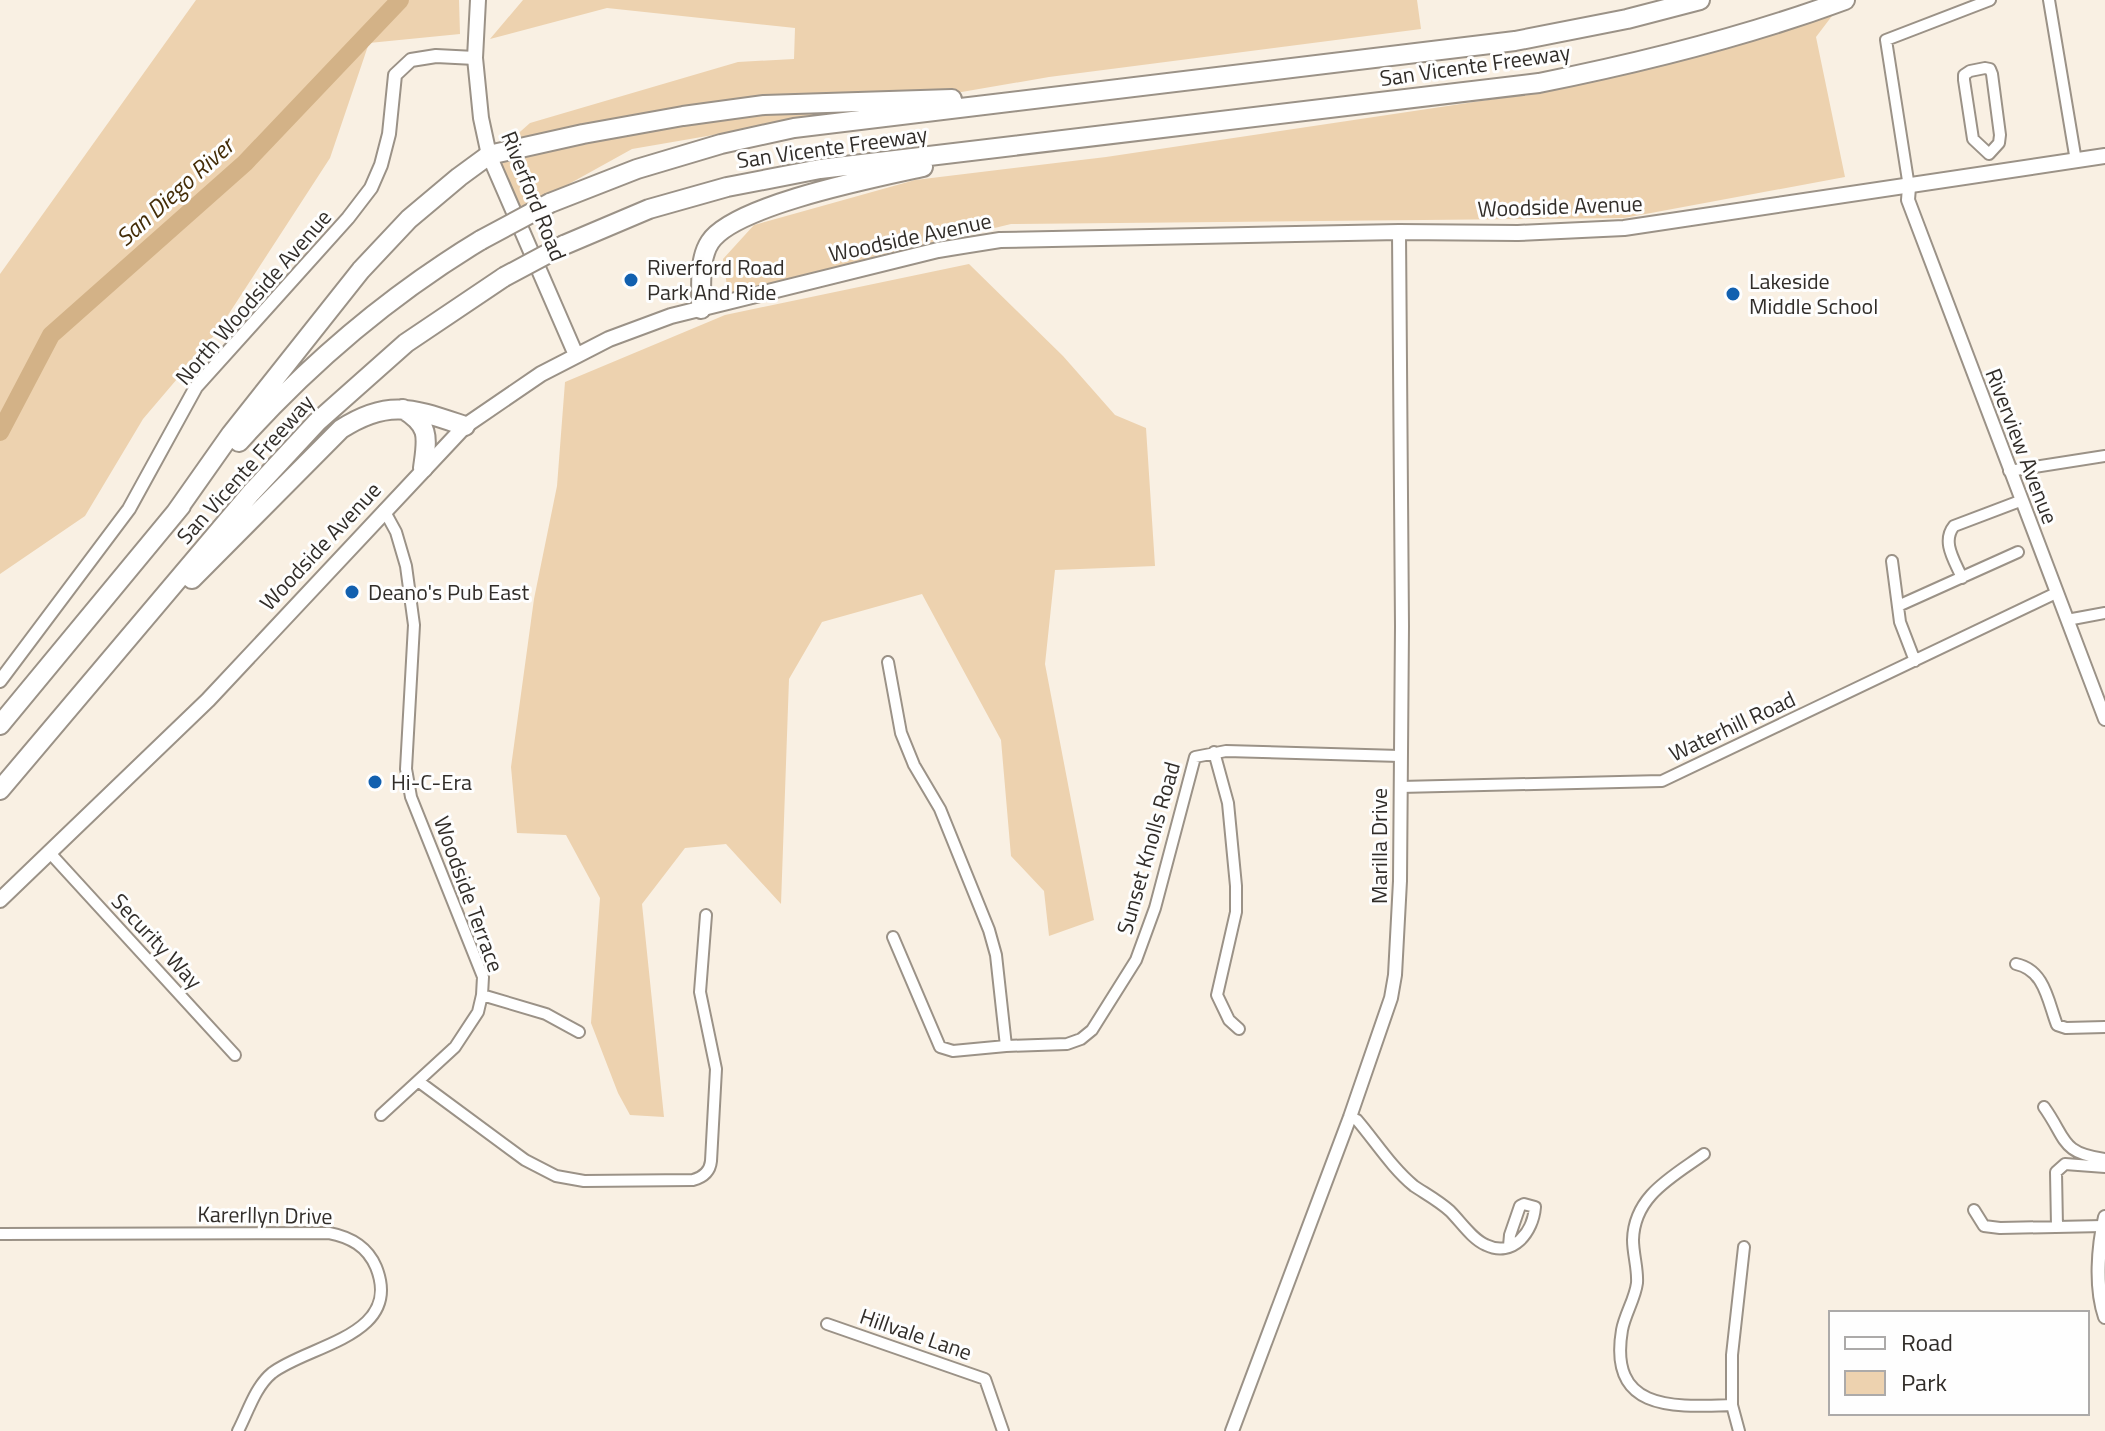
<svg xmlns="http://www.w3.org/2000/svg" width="2105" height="1431" viewBox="0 0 2105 1431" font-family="'Titillium Web',sans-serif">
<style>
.green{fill:#edd2af}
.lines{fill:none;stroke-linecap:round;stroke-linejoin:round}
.river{stroke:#d3b287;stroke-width:18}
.minor-casing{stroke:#9b9287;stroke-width:14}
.tertiary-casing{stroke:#9b9287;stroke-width:16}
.secondary-casing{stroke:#9b9287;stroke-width:18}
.motorway-casing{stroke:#9b9287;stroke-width:22}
.minor{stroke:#fff;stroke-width:10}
.tertiary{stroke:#fff;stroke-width:12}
.secondary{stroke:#fff;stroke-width:14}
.motorway{stroke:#fff;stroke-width:18}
.motorway-bridge-casing{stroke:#9b9287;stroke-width:22;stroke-linecap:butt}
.motorway-bridge{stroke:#fff;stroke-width:18}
.poi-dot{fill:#1260af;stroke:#fefefe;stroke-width:3}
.labels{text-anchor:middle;stroke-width:6;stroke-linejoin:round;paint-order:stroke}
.street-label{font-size:22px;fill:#312d29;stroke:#fefefe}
.poi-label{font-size:22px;fill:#312d29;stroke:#fefefe;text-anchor:start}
.water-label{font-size:24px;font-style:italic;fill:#432c07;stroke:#fefefe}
</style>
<rect width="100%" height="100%" fill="#f9f0e3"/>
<path class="green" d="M196 0H459L460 34 369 43 330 158 217 332 143 419 85 516 0 574V274Z
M523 0H1417L1421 29 1049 77 632 149 522 210 496 153 530 123 738 62 794 59 795 28 607 8 490 39Z
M1835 12 1816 37 1845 177 1624 218 1011 224 728 293 723 259 754 225 915 180 1106 157 1501 98 1672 59Z
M969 264 1063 356 1115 415 1146 428 1155 566 1055 570 1045 664 1094 920 1049 936 1044 891 1011 856 1001 740 922 594 822 622 789 679 781 904 726 844 685 848 642 904 664 1117 630 1115 618 1093 591 1023 600 898 566 835 517 833 511 767 534 599 557 486 565 382 725 315Z"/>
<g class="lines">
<path class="river" d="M0 432 51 335 245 163 400 0"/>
<defs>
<path id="minor" d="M2049 0 2076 161
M1985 68 1990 69 1992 74 2000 135 1999 143 1989 154 1973 139 1964 80V75L1970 71Z
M1909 187 1886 40 1990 0
M2009 471 2105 456
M1892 561 1900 622 1915 661
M1962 578C1955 561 1941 542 1954 526L2020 501
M1898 606 2018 552
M2067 620 2105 613
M888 662 901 733 914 765 940 809 989 930 996 955 1006 1046 1067 1044 1081 1039 1092 1030 1136 960 1155 908 1195 757 1226 751 1400 756
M1214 752 1228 803 1236 886V912L1217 995 1229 1020 1239 1029
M1400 787 1662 781 2056 593
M50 853 235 1055
M893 937 940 1047 953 1051 1006 1046
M2016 964C2045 970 2048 1002 2057 1025L2066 1028 2105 1027
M482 995 546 1014 579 1032
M418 1081 525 1160 556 1176 584 1181 693 1180C704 1177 710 1171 711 1161L716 1069 700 992 706 915
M2044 1107C2067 1139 2060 1153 2105 1159
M381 1115 455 1047 478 1012 482 995 483 977 411 797 406 769 414 625 406 566 396 532 384 510
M1350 1117 1357 1120C1375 1141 1392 1168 1414 1186 1426 1194 1439 1201 1450 1211 1461 1222 1472 1239 1486 1245 1513 1258 1533 1232 1535 1207L1524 1204 1520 1206 1510 1235 1509 1246
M1704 1154C1672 1177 1634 1196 1633 1240 1633 1254 1638 1269 1637 1283 1635 1299 1625 1314 1622 1330 1608 1412 1674 1407 1732 1405
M1974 1210 1984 1226 2000 1228 2103 1226
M2057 1227 2056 1172 2065 1164 2105 1167
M0 1234 329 1233C350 1237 367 1246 376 1267 404 1336 308 1345 272 1373 255 1387 248 1412 238 1431
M827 1324 985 1379 1003 1431
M1739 1431 1732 1405V1355L1744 1247"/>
<path id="tertiary" d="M1909 187 1908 200 2105 719
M0 681 129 509 196 387 348 218 371 188 381 165 389 134 395 75 411 60 436 56 475 58
M2105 1217C2098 1247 2095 1288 2105 1317
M1232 1431 1350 1117 1391 998 1395 975 1400 881 1402 626 1399 232"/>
<path id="secondary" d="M478 0 475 58 481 118 489 155 576 355
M0 900 208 700 465 426 541 374 609 339 671 316 938 250 1000 240 1399 232 1518 233 1624 228 2105 156"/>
<path id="motorway" d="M550 203 637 169 721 144 794 128 1515 41 1627 19 1700 0
M564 245 649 209 727 187 820 169 1539 83C1644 62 1745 37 1845 0
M701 309C702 288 698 260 710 242 734 205 878 177 923 167
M403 409C431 426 427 438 423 468
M239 442C310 363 390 295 481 240
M176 512 231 434 361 270 409 219 459 177 489 155 583 134 683 116 764 105 952 99
M192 579 341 429C389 398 414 409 465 426
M0 725 181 506
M0 790 251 493 317 422 406 343 504 277"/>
</defs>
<use href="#minor" class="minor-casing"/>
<use href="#tertiary" class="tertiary-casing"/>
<use href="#secondary" class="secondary-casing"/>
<use href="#motorway" class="motorway-casing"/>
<use href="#minor" class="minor"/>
<use href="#tertiary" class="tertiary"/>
<use href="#secondary" class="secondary"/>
<use href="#motorway" class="motorway"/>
<defs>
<path id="motorway-bridge" d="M481 240 550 203
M504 277 564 245"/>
</defs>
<use href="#motorway-bridge" class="motorway-bridge-casing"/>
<use href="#motorway-bridge" class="motorway-bridge"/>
</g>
<g class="poi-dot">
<circle cx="631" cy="280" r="8"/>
<circle cx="1733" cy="294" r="8"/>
<circle cx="352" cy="592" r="8"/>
<circle cx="375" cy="782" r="8"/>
</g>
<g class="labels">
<g class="street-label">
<text transform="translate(1475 65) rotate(-8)" y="8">San Vicente Freeway</text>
<text transform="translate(832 147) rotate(-8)" y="8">San Vicente Freeway</text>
<text transform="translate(534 196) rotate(68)" y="8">Riverford Road</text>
<text transform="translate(1560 206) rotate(-2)" y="8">Woodside Avenue</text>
<text transform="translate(910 237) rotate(-12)" y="8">Woodside Avenue</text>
<text transform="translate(253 297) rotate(-49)" y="8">North Woodside Avenue</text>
<text transform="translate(2022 446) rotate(69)" y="8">Riverview Avenue</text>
<text transform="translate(245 469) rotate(-48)" y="8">San Vicente Freeway</text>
<text transform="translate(320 546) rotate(-47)" y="8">Woodside Avenue</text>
<text transform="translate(1732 726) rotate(-25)" y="8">Waterhill Road</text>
<text transform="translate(1379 846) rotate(-90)" y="8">Marilla Drive</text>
<text transform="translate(1148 848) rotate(-74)" y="8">Sunset Knolls Road</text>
<text transform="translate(469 894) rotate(70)" y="8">Woodside Terrace</text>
<text transform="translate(157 941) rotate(47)" y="8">Security Way</text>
<text transform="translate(265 1215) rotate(1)" y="8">Karerllyn Drive</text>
<text transform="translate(916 1334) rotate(19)" y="8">Hillvale Lane</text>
</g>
<g class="poi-label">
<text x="647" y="275">Riverford Road<tspan x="647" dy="25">Park And Ride</tspan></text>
<text x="1749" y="289">Lakeside<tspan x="1749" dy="25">Middle School</tspan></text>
<text x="368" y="600">Deano's Pub East</text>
<text x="391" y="790">Hi-C-Era</text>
</g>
<g class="water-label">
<text transform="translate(175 192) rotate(-42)" y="8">San Diego River</text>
</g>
</g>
<rect x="1829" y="1311" width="260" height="104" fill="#fefefe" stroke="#acaaa9" stroke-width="2"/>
<rect x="1845" y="1337" width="40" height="12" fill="#ffffff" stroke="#acaaa9" stroke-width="2"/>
<text x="1901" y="1351" font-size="24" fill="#312d29">Road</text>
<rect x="1845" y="1371" width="40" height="24" fill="#edd2af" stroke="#acaaa9" stroke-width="2"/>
<text x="1901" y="1391" font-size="24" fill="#312d29">Park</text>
</svg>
